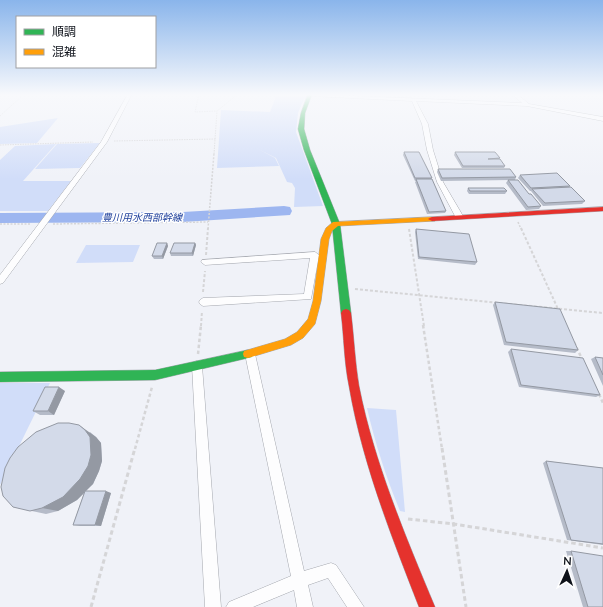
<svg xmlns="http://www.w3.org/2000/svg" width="603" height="607" viewBox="0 0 603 607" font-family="Lato,'Noto Sans JP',sans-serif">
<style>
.green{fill:#d1ddf9}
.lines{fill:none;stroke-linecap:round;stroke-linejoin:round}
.river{fill:#9db6f0;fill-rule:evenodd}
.street-casing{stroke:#a5a8af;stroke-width:1}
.fast-casing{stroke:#a5a8af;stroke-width:1}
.slow-casing{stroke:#a5a8af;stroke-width:1}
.jam-casing{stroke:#a5a8af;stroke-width:1}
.path-far4{stroke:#d5d5d7;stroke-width:1;stroke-dasharray:1.5 1;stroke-linecap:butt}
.path-far3{stroke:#d5d5d7;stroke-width:1.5;stroke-dasharray:2 1.5;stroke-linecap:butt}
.path-far2{stroke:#d5d5d7;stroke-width:2;stroke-dasharray:3 2;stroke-linecap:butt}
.path-far1{stroke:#d5d5d7;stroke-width:2.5;stroke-dasharray:3.5 2.5;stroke-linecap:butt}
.path{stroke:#d5d5d7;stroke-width:3;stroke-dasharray:4.5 3;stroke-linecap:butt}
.street{fill:#fdfdfe;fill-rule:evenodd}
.fast{fill:#30b455;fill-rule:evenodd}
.slow{fill:#ff9f0a;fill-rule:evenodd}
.jam{fill:#e5322d;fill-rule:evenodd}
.wall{fill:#b5bbc8}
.shaded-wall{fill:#9499a3}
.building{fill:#d3dae9;stroke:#9499a3}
.labels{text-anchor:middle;stroke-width:3;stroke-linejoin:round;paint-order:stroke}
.far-water-label{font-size:10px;font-style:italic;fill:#1f409c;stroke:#fff}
</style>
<rect width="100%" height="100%" fill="#f0f2f8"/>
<path class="green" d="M277 94H306L298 113 296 132 323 206 294 207 295 188 292 183 287 182 276 158 258 149 275 158 279 166 217 168 221 110 270 112Z
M58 118 37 143 0 144V127Z
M100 143 80 168 35 169 57 144Z
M56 144 23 181H71L48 211H0V160L15 146Z
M86 245H140L133 262 76 263Z
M0 383H50L0 485Z
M367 408 396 410 405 512 400 511C386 477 375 443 367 408Z"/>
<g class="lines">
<path class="river" d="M284 206 290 207 292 211 290 215 183 222 0 223V213L183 212Z"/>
<defs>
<path id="street" d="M128 94H132L107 142 3 283 0 284V275L101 142Z
M308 94 522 103 512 94H517L529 104 603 117V121L527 106 416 101 428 124 433 150 443 182 463 216 459 218 455 216 437 182 427 150 422 124 412 101 310 96Z
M315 252 319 255 311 299 203 306 200 304 199 302 200 300 203 298 304 294 310 258 205 265 201 262 202 260Z
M250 350 254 351 255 354 304 571 331 563 336 565 364 607H347L328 578 308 585 313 607H297L294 590 253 607H226L229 602 291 576 245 354 246 351Z
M197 361 201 363 202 366 221 607H205L192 366 193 363Z"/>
<path id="fast" d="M308 94H312L305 113 304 129 310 150 340 224 351 313 349 316H343L341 313 332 224 304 150 298 129 301 113Z
M248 350 252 351 253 354 252 357 248 358 155 380 0 382V372L155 370Z"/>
<path id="slow" d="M432 217 436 219 435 221 338 226 332 231 329 239 321 301 315 324 303 338 291 345 248 358 244 357 243 354 244 351 285 339 297 332 308 319 313 301 321 239 326 228 333 222Z"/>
<path id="jam" d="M603 207V211L432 221 428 219 432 217Z
M346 309 349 310 351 313C354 337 355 362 359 386 374 462 405 535 435 607H419C391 535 362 462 349 386 344 362 344 337 341 313L343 310Z"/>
</defs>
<use href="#street" class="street-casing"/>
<use href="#fast" class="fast-casing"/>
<use href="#slow" class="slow-casing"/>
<use href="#jam" class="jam-casing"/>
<path class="path-far4" d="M17 94 24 95
M199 94 195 112 217 111
M0 116 24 94
M114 141 216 139
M0 145 93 142
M214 154 217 111 238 94"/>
<path class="path-far3" d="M518 222 521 229
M0 224H31
M53 224 208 222
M208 229 214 153"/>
<path class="path-far2" d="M521 228 558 309
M409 229 424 326
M206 255 208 228
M355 289 603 313
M203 292 205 271
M201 326 202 311"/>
<path class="path-far1" d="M423 325 442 449
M574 342 582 359
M198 354 201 325
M599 394 603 403
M135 449 152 387"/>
<path class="path" d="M442 448 466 607
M408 519 454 524 603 548
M91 607 135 448"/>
<use href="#street" class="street"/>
<use href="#fast" class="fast"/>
<use href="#slow" class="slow"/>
<use href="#jam" class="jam"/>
</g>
<path class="wall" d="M404 152 432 178 431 179 446 211 445 213 427 214 415 182 416 181H415L403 155Z
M455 152 500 158 499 159 505 166 504 168H462L454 155Z
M438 169 516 177 515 180 441 181 437 172Z
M520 175 570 186 569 187 585 201 582 204 543 206 531 191H530L518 178Z
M508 180 529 194 541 206 539 209 526 210 506 183Z
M468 188 507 191 505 194H469L467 191Z
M416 229 477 262 475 265 418 259 415 232Z
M167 243 168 246 163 259H154L152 256Z
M195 243 196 245 193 256H171L170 253Z
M495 302 578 350 575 353 504 345 493 305Z
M511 349 600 395 596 397 519 387 508 352Z
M595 357 603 358V386L591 359Z
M65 391 54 415H40L33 411Z
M90 432 96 437 101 443 102 461 99 471 93 484 85 491 111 493 101 526H80L73 525 84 493 77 500 58 511 46 514 13 507Z
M546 461 603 468V545L567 540 543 463Z
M566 551H571L603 607H583Z"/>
<path class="shaded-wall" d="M167 243 168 246 163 259 162 256Z
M195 243 196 245 193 256 192 253Z
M59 387 65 391 54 415 48 411Z
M79 425 96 437 101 443 102 461 99 471 93 484 77 500 58 511 42 508Z
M106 491 111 493 101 526 95 525Z"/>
<path class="building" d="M404 152H419L432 178H415Z
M455 152H495L500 158 488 159H500L505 166H463Z
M438 169H510L516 177 442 178Z
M557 173 570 186 531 188 520 175Z
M416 179H432L446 211 429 212Z
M508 180H518L529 194H531L541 206 528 207Z
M571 187 585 201 545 203 532 189Z
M468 188H504L507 191H470Z
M416 229 469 234 477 262 419 257Z
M157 243H167L162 256H152Z
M174 243H195L192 253H170Z
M495 302 560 309 578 350 506 342Z
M511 349 583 358 600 395 521 385Z
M595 357 603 358V375Z
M45 387H59L48 411H33Z
M58 423H69L79 425 85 430 90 437 91 455 88 466 80 479 63 497 42 508 30 511 13 507 3 496 1 487 5 468 10 458 18 447 36 432Z
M546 461 603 468V544L571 540Z
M85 491H106L95 525H73Z
M571 551 603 556V607H588Z"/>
<linearGradient id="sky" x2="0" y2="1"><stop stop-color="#8ab5eb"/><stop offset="0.53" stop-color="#f8f9fc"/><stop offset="1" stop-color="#f8f9fc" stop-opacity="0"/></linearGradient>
<rect width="603" height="179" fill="url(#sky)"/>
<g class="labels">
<g class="far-water-label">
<text x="142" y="221">豊川用水西部幹線</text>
</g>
</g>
<rect x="16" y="16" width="140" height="52" fill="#ffffff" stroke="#9fa0a3"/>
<rect x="24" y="29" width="20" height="6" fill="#30b455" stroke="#9fa0a3"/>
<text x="52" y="36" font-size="12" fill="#0e121a">順調</text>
<rect x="24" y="49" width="20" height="6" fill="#ff9f0a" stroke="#9fa0a3"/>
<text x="52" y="56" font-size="12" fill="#0e121a">混雑</text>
<g transform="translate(567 571) rotate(3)" stroke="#ffffff" stroke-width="3" paint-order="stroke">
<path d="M0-3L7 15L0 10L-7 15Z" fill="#0e121a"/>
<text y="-6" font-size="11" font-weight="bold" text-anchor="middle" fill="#0e121a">N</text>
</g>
</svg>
